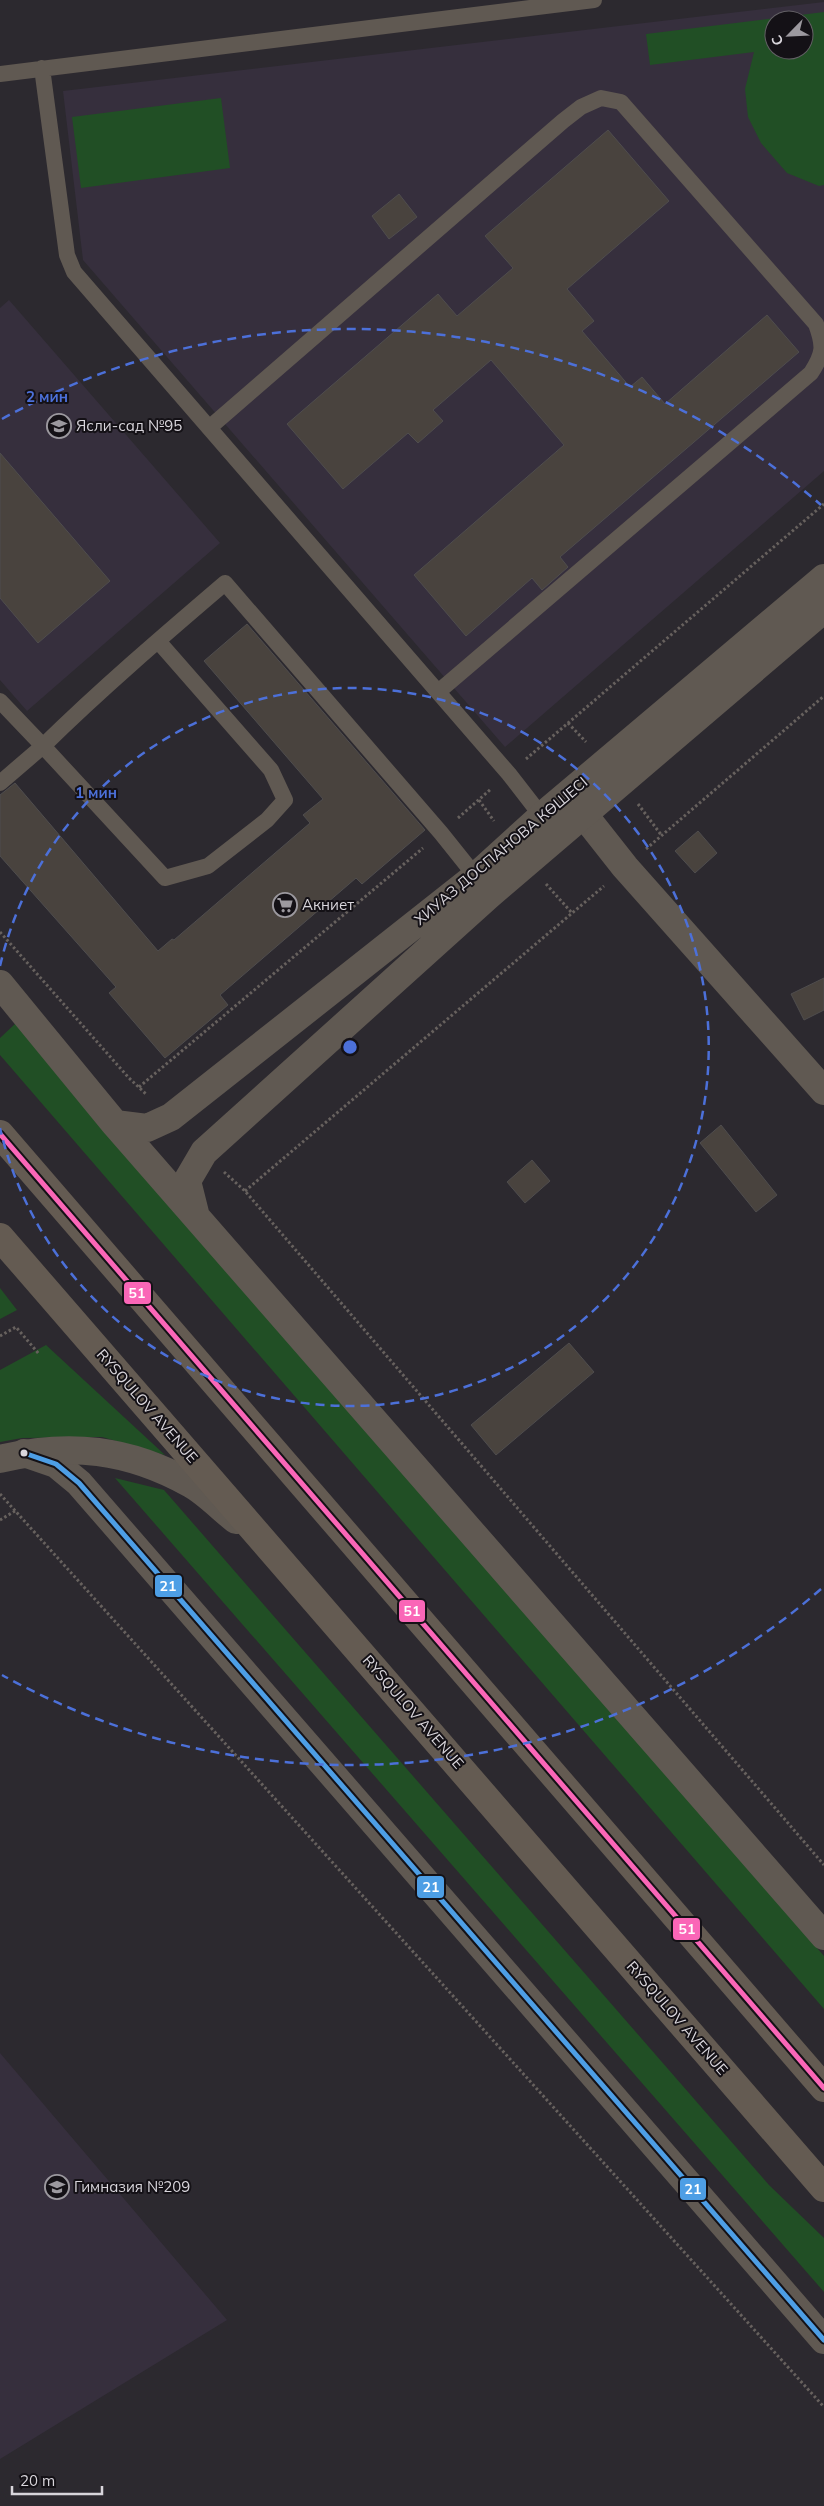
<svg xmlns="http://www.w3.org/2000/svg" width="824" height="2506" viewBox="0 0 824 2506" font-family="Mulish,sans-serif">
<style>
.built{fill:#362f3d;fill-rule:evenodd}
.green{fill:#214f25;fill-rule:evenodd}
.building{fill:#49433e;stroke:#4f4d4e}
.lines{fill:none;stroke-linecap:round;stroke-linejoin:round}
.path{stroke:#67615e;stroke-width:3;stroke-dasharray:2.5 2.5;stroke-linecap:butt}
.service{stroke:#605952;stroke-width:16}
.minor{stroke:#605952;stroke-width:28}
.tertiary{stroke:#605952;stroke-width:28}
.secondary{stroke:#645b52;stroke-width:28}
.bus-1-casing{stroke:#141116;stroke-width:9}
.bus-2-casing{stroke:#141116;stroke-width:9}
.bus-1{stroke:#fa66b7;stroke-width:5}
.bus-2{stroke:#4d9ee5;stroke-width:5}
.ring{fill:none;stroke:#4c70d9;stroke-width:2.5;stroke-dasharray:9 6}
.bus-dot{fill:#d9d6dc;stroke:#141116;stroke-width:2}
.labels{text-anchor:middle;stroke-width:4;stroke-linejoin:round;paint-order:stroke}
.poi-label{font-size:15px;fill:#d9d6dc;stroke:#141116;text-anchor:start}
.street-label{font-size:15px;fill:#d9d6dc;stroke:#141116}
.centre{fill:#4c70d9;stroke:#141116;stroke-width:2.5}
.ring-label{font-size:15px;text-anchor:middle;font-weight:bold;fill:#4c70d9;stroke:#141116;stroke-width:4;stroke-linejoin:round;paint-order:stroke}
.line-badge{stroke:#141116;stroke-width:2}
.badge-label{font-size:14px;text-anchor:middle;font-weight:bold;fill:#fff}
</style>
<rect width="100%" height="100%" fill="#2c292f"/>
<path class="built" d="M824 2V471L505 747 83 260 63 91ZM774 20H804V50H774Z
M9 300 220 543 27 711 0 680V308Z
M0 2053 227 2320 0 2459Z"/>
<path class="green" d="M824 12V185L819 186 787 173 761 143 748 117 745 89 754 52 650 65 646 34ZM774 20H804V50H774Z
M221 98 230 168 81 188 72 117Z
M16 1023 824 1956V2009L0 1055V1038Z
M0 1288 17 1310 0 1319Z
M46 1345 165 1455 102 1437 22 1438 0 1442V1370Z
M115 1478 164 1490 769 2185 824 2238V2292Z"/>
<path class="building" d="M608 130 669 201 567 289 594 321 582 331 630 387 642 377 665 404 767 315 799 352 560 557 568 567 542 590 532 578 466 636 414 575 564 445 491 360 433 410 443 421 418 443 408 433 343 489 287 424 438 294 457 316 513 268 485 236Z
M399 194 417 217 389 239 372 216Z
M0 453 110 581 38 643 0 598Z
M247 624 425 830 362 884 356 878 220 995 228 1005 165 1058 109 993 116 987 0 856V795L15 783 158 951 172 939 174 940 310 823 303 815 323 799 204 661Z
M698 831 717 853 695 873 675 851Z
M824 978V1010L804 1020 791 994Z
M721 1125 777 1195 756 1212 700 1143Z
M532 1160 550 1181 525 1203 507 1182Z
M569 1343 594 1372 496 1455 471 1425Z"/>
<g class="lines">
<path class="path" d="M568 723 586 742
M526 759 824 504
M479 800 494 821
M638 804 662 836
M458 818 491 789
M646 849 824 696
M546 884 572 913
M0 932 129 1078 147 1095
M139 1087 423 848
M224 1172 245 1191 824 1865
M245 1191 604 886
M0 1336 16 1327 39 1354
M0 1494 824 2407
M0 1520 15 1511"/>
<path class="service" d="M42 68 67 255 74 272 509 774 547 823
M0 74 594 0
M209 428 563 121 581 107 601 98 621 102 816 324C824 346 824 353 811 373L438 692
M158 641 271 770 285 800 267 820 208 866 165 878 43 746C101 689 163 636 225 583L441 833 481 883
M0 701 43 746 0 783"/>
<path class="minor" d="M569 796 625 867 824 1091
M24 1453 56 1464 79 1483 824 2340"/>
<path class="tertiary" d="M0 984 115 1124 824 1936
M115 1124 147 1128 171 1117 476 876 542 816 824 578
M195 1213 187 1181 204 1152 489 895 824 609
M0 1459C69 1442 129 1449 191 1484 207 1493 222 1509 236 1520"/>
<path class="secondary" d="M0 1134 824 2088
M0 1237 824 2188"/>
<defs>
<path id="bus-1" d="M0 1134 824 2088"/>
<path id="bus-2" d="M24 1453 56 1464 79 1483 824 2340"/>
</defs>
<use href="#bus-1" class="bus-1-casing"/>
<use href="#bus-2" class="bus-2-casing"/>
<use href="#bus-1" class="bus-1"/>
<use href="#bus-2" class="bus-2"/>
</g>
<g class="ring">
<path d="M0 966A359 359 0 1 1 0 1128"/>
<path d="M821 1589A718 718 0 0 1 2 1675M2 419A718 718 0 0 1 821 505"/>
</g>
<defs>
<symbol id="school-ring" viewBox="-11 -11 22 22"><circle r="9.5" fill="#141116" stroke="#9c999f" stroke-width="1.5"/><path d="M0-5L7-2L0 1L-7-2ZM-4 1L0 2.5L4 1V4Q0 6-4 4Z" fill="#9c999f"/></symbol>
<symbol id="supermarket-ring" viewBox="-11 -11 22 22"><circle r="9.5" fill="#141116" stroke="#9c999f" stroke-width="1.5"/><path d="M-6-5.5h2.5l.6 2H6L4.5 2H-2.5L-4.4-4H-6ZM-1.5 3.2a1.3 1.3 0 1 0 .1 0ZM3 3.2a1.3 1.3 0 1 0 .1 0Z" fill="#9c999f"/></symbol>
</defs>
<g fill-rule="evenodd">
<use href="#school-ring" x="45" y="412" width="28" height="28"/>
<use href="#supermarket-ring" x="271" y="891" width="28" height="28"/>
<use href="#school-ring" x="43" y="2173" width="28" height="28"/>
</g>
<circle class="bus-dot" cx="24" cy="1453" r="4.5"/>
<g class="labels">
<g class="poi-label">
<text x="76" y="431">Ясли-сад №95</text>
<text x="302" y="910">Акниет</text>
<text x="74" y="2192">Гимназия №209</text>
</g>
<g class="street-label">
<text transform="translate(501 851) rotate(-40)" y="5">ХИУАЗ ДОСПАНОВА КӨШЕСІ</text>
<text transform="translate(147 1406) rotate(49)" y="5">RYSQULOV AVENUE</text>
<text transform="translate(413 1712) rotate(49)" y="5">RYSQULOV AVENUE</text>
<text transform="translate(677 2018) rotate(49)" y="5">RYSQULOV AVENUE</text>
</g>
</g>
<circle cx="350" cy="1047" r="8" class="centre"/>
<g class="ring-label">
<text x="47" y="402">2 мин</text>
<text x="96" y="798">1 мин</text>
</g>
<g class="line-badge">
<rect x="123" y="1281" width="29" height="24" rx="5" fill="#fa66b7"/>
<rect x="154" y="1574" width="29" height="24" rx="5" fill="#4d9ee5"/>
<rect x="398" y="1599" width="28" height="24" rx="5" fill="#fa66b7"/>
<rect x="416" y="1875" width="29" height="24" rx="5" fill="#4d9ee5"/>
<rect x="672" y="1917" width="29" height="24" rx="5" fill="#fa66b7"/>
<rect x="679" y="2177" width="28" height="24" rx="5" fill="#4d9ee5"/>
</g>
<g class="badge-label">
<text x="137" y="1298">51</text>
<text x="168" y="1591">21</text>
<text x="412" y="1616">51</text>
<text x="431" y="1892">21</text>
<text x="687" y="1934">51</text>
<text x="693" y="2194">21</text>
</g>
<g transform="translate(789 35) rotate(246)"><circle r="24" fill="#141116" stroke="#636065"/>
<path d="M0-4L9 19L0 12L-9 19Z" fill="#9c999f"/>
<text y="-8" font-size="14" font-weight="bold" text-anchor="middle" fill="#d9d6dc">С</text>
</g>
<path d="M12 2486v8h90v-8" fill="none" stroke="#d9d6dc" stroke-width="2.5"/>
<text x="20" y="2486" font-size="15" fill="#d9d6dc" stroke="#141116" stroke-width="4" paint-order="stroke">20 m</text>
</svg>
